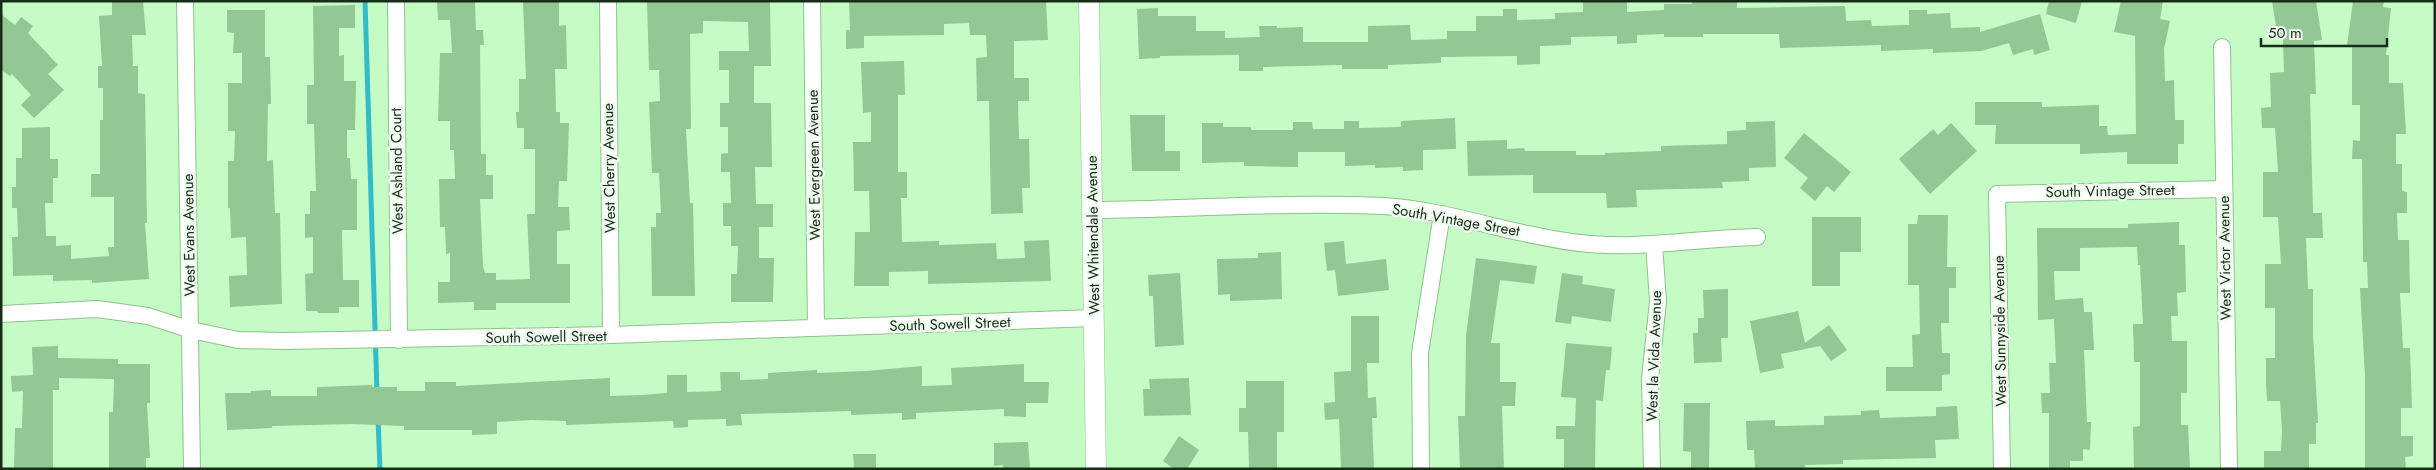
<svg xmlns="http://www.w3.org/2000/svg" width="2436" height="470" viewBox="0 0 2436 470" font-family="Jost,sans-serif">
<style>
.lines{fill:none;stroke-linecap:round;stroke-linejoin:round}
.stream{stroke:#31bcc9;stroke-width:5}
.building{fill:#93c794}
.minor-casing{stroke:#8ec28e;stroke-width:18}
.tertiary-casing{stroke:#8ec28e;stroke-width:21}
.minor{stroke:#fff;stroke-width:16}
.tertiary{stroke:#fff;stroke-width:20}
.labels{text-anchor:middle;stroke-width:5;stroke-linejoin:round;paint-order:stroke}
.street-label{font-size:15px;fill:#182d18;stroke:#f1fcf1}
</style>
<rect width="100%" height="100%" fill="#c5fcc6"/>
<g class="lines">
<path class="stream" d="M365 1 377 393
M378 419 380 469"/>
</g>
<path class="building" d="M112 1H143L146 35H132L133 66H138V93L145 94 147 223H145L149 279 92 283V280L53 281V275L13 276 12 237H18L17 208H12V187H16V158H22V128L50 127V159H58V178H53V203H45L46 236H56V246L71 245V259L109 256 108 247H114V197H91V174H100V120H103V88H98V66H102L99 16 112 15Z
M437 1H475L476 30H483L484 45H480L481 154H486V175H493V199H480L483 266 485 273H496V280L530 279 527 214H535V149H524V128H517L516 112H519V79H526L523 1H559V26L566 25 567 69H555L556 112H560V123H569L567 181H559L558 207H569L570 230 557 231V264H570V303H496V310H474V302L438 303V282H450V253L446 254 445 227H440L439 179H455L454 150H450V121H438L440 53H452L450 20H438Z
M647 1H770L771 66H754V103H771L772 167H755L756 204H773V227H759V258H774L773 302H731V274H737L738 246H731V226H723V203H731L730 172H721V154L728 153V127H720V103H729V70H719V51H749L748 22 703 21V33L690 34 691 129H686L690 203H693L695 296H652L651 227H656V213H661L659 173H652L649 102 660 101 659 70H649Z
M849 1H1046L1048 40 1014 41V78H1029V101H1018L1019 139H1029L1030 188H1022L1023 213 991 214 989 101H977L976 58 987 57 986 35H970L969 23 944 24V35L864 36V48L846 49V30H850Z
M1583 1H1627V12L1664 10V4H1692V1H1737V8L1845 6 1846 21 1871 20 1872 26 1909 25V10H1927V14L1950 13 1951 28 1980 27V32L2040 14 2050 50 2034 55 2033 49 2013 55 2009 43 1981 51 1933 53V49L1881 51V45L1780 48 1779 34H1703V37H1664V34L1637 35V43L1617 44V36L1571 37V45L1540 46V64L1517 65V56L1441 57V63L1388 65V69H1342V65L1263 67V71H1239V55L1160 56V58L1139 59 1137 9 1158 8V16H1196V31H1225V38L1260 37 1259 26H1277V28L1303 27V42H1368V26L1410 25 1411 40 1447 39V31H1476V16H1503V9H1517V20L1555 19V13L1583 12Z
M2049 1H2082L2076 23 2046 14Z
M2121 1H2163L2160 19 2170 21 2164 49 2165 81 2174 80 2175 120H2184V144H2178V164H2127V152L2080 154V144H1995L1996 125H1975V102H2042V107L2099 105V126H2107L2108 135 2136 134 2135 36 2114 32Z
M2272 1H2316L2322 40 2314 41 2316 94H2310L2313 213H2322L2323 238H2306L2308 289H2313V334L2318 423H2316V444H2309V469H2264V451H2281L2282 430 2280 401H2267L2266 383V358H2275V308H2265V264H2281L2278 217H2263V172H2278L2275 128H2262L2261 108 2271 107 2270 73 2284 72 2283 38 2278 39Z
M2353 1H2384L2383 7 2391 8 2386 55H2389V83H2403L2406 134H2396V164H2402V191L2407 192V213H2397L2398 240H2409L2410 293H2400L2403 348H2410L2412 408H2401V436H2413V456L2405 457 2406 469H2365V376L2360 288H2368L2367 262H2363L2362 159H2352L2353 140 2360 141V105H2352V46L2347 45Z
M355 5V28H339V56L344 55V81H356L355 130H347V158H350L351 179H357V230H342L343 280H359V307H339V313H318L317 311H306L305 274 313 273V237L305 238V214H310V191H316L314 124H307V85H314L313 6Z
M227 10H265V57H270L271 104H268L267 161 273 160 275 213H280L282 304 230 307 229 276 247 275 246 237 231 238 230 208H228V161H234L235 131H228V83H242V53H233L234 33 227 32Z
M1 14 15 25 21 17 33 26 28 33 58 65 48 74 64 90 34 118 21 105 31 95 12 74 10 76 1 70Z
M904 61 905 95H898V172H907V198H901L902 242 939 241V245L996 243 997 259 1025 258 1024 241 1049 240 1051 281 928 284V271L889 272V286H854L855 232H870L869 191H854L853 142H871V112L863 113 861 62Z
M1130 115H1165V151H1180V171H1132Z
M1455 118 1456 149 1423 150V170L1403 171V167L1375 168V165L1345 166V152H1298V167L1244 166V162L1202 163V123H1223V127H1251V130H1293V122H1312L1313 129H1344V121H1359V128L1401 127V121Z
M1775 121 1776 167 1749 168V181L1722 182 1723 188 1636 190 1637 207 1607 208 1606 193H1533V175L1468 176 1467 141 1507 140V149L1524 148 1525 151H1576V155H1605V153L1661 151V146L1727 144V131L1746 130V122Z
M1951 123 1977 151 1930 194 1899 159 1933 129 1938 135Z
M1804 133 1851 172 1834 192 1827 186 1815 201 1800 188 1808 178 1784 158Z
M1918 215H1948L1947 267H1956V288H1949V323H1941L1942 353H1950V374L1942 375V391H1886V367H1913L1912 335 1920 334 1919 285H1908V224H1917Z
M1812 217H1861V252H1840V286H1812Z
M2179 222V245H2185L2186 292 2177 293 2178 316H2171L2172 341H2187V393H2181V425H2188L2190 469H2134L2133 427 2140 426V362H2134L2133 324H2143L2140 265H2138L2137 247H2128L2080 248V271H2054L2055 300 2083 298 2084 312H2092L2094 350H2084L2087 422H2091L2090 450 2083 449V461H2070V469H2049V413H2042L2041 393H2050L2049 363H2056L2054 319 2038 320 2037 228H2128V224Z
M1344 241 1346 264 1386 259 1389 290 1338 296 1335 270 1327 271 1324 243Z
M1281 252 1282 299 1230 301V294L1218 295 1217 259 1258 258V253Z
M1476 258 1537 266 1534 284 1500 280 1491 343H1500V382H1516L1515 406H1502L1504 469H1460L1458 416H1465L1466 336Z
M1180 273 1184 345 1155 347 1153 296H1149L1148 275Z
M1562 273 1583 276 1582 284 1615 289 1611 322 1572 316 1571 324 1555 322Z
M1728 289V338H1721L1722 362 1694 363 1693 333H1698V318H1704L1703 290Z
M1798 311 1805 343 1829 325 1847 350 1831 361 1820 346 1781 354 1784 368 1760 373 1750 321Z
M1351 316H1379V363H1367L1368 398 1376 397 1377 418H1372L1374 469H1341L1339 419 1325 420 1324 403 1335 402 1334 372 1351 371Z
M1566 343 1612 347 1610 370H1606L1603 401 1596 400 1595 469H1564V439H1556V426H1575L1576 398 1561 397Z
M58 346V358L118 359V364H150V403H147L150 458H146V469H109V412H113L114 379 59 378V390H53V469H14L15 428H22L23 391 12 392 11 376 33 375 32 347Z
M1024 364V382H1049L1048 403H1026V417L1004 416V409L916 413V419L902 420V413L851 415V411L787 413 741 414 742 425 726 426V419L688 420V427L674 428 673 421 566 425V421L532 420 497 422V434L472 435V430H404V426L351 424 272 426V428L227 430 225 393H251V391L271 390V396H317V387L372 385V387H397V391H425V382H456V386L610 378V396L642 395 667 393V375H687V392L721 391 720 372H740V380L768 379V373L817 370V373L866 371 922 366V386L952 385 951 368Z
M1189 378 1191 415 1144 416 1143 389H1150L1149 379Z
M1246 381H1284V432H1277V469H1249L1248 432H1239V408H1246Z
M1684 403H1710L1709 469H1691V452L1683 451Z
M1957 406 1959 439 1935 440 1936 458 1843 460V464L1805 465V469H1755L1754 450H1747L1746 421 1775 420V426L1824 425V416L1861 415V411L1879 410 1880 418 1936 416V407Z
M1179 436 1199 450 1187 469H1174L1163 461Z
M1028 442 1030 469H1003V465L994 466V443Z
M853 454H876V469H854Z"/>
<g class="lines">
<defs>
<path id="minor" d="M185 1 192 469
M396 1 399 340
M608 1 611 335
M812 1 816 328
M2222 47 2229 469
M1093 210C1189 209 1287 202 1383 206 1450 210 1514 236 1580 243 1639 250 1698 238 1757 237
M1 314 97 309 148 316 191 330 238 340 284 341 611 335 1094 318
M1421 469 1420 353 1442 214
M1652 469 1650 379 1658 301 1654 244
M2002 469 1997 194 2223 189"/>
<path id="tertiary" d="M1089 1 1096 469"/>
</defs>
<use href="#minor" class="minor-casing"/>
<use href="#tertiary" class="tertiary-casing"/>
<use href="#minor" class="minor"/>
<use href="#tertiary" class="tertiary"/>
</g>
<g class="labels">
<g class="street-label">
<text transform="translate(814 165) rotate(-91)" y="5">West Evergreen Avenue</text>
<text transform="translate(609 168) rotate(-91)" y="5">West Cherry Avenue</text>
<text transform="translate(397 171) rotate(-91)" y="5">West Ashland Court</text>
<text transform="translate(2110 191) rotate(-1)" y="5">South Vintage Street</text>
<text transform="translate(1456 220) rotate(10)" y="5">South Vintage Street</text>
<text transform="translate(189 235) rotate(-91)" y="5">West Evans Avenue</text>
<text transform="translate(1093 235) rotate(-91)" y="5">West Whitendale Avenue</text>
<text transform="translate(2225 258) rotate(-91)" y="5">West Victor Avenue</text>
<text transform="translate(950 324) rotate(-2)" y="5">South Sowell Street</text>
<text transform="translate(2000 331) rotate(-91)" y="5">West Sunnyside Avenue</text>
<text transform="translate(546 337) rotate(-1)" y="5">South Sowell Street</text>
<text transform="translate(1654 356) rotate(-88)" y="5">West la Vida Avenue</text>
</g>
</g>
<rect width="2436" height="470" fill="none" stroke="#182d18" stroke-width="5"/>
<path d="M2261 38v8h126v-8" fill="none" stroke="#182d18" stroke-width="2.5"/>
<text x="2268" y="38" font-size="15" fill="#182d18" stroke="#f1fcf1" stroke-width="4" paint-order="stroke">50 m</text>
</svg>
